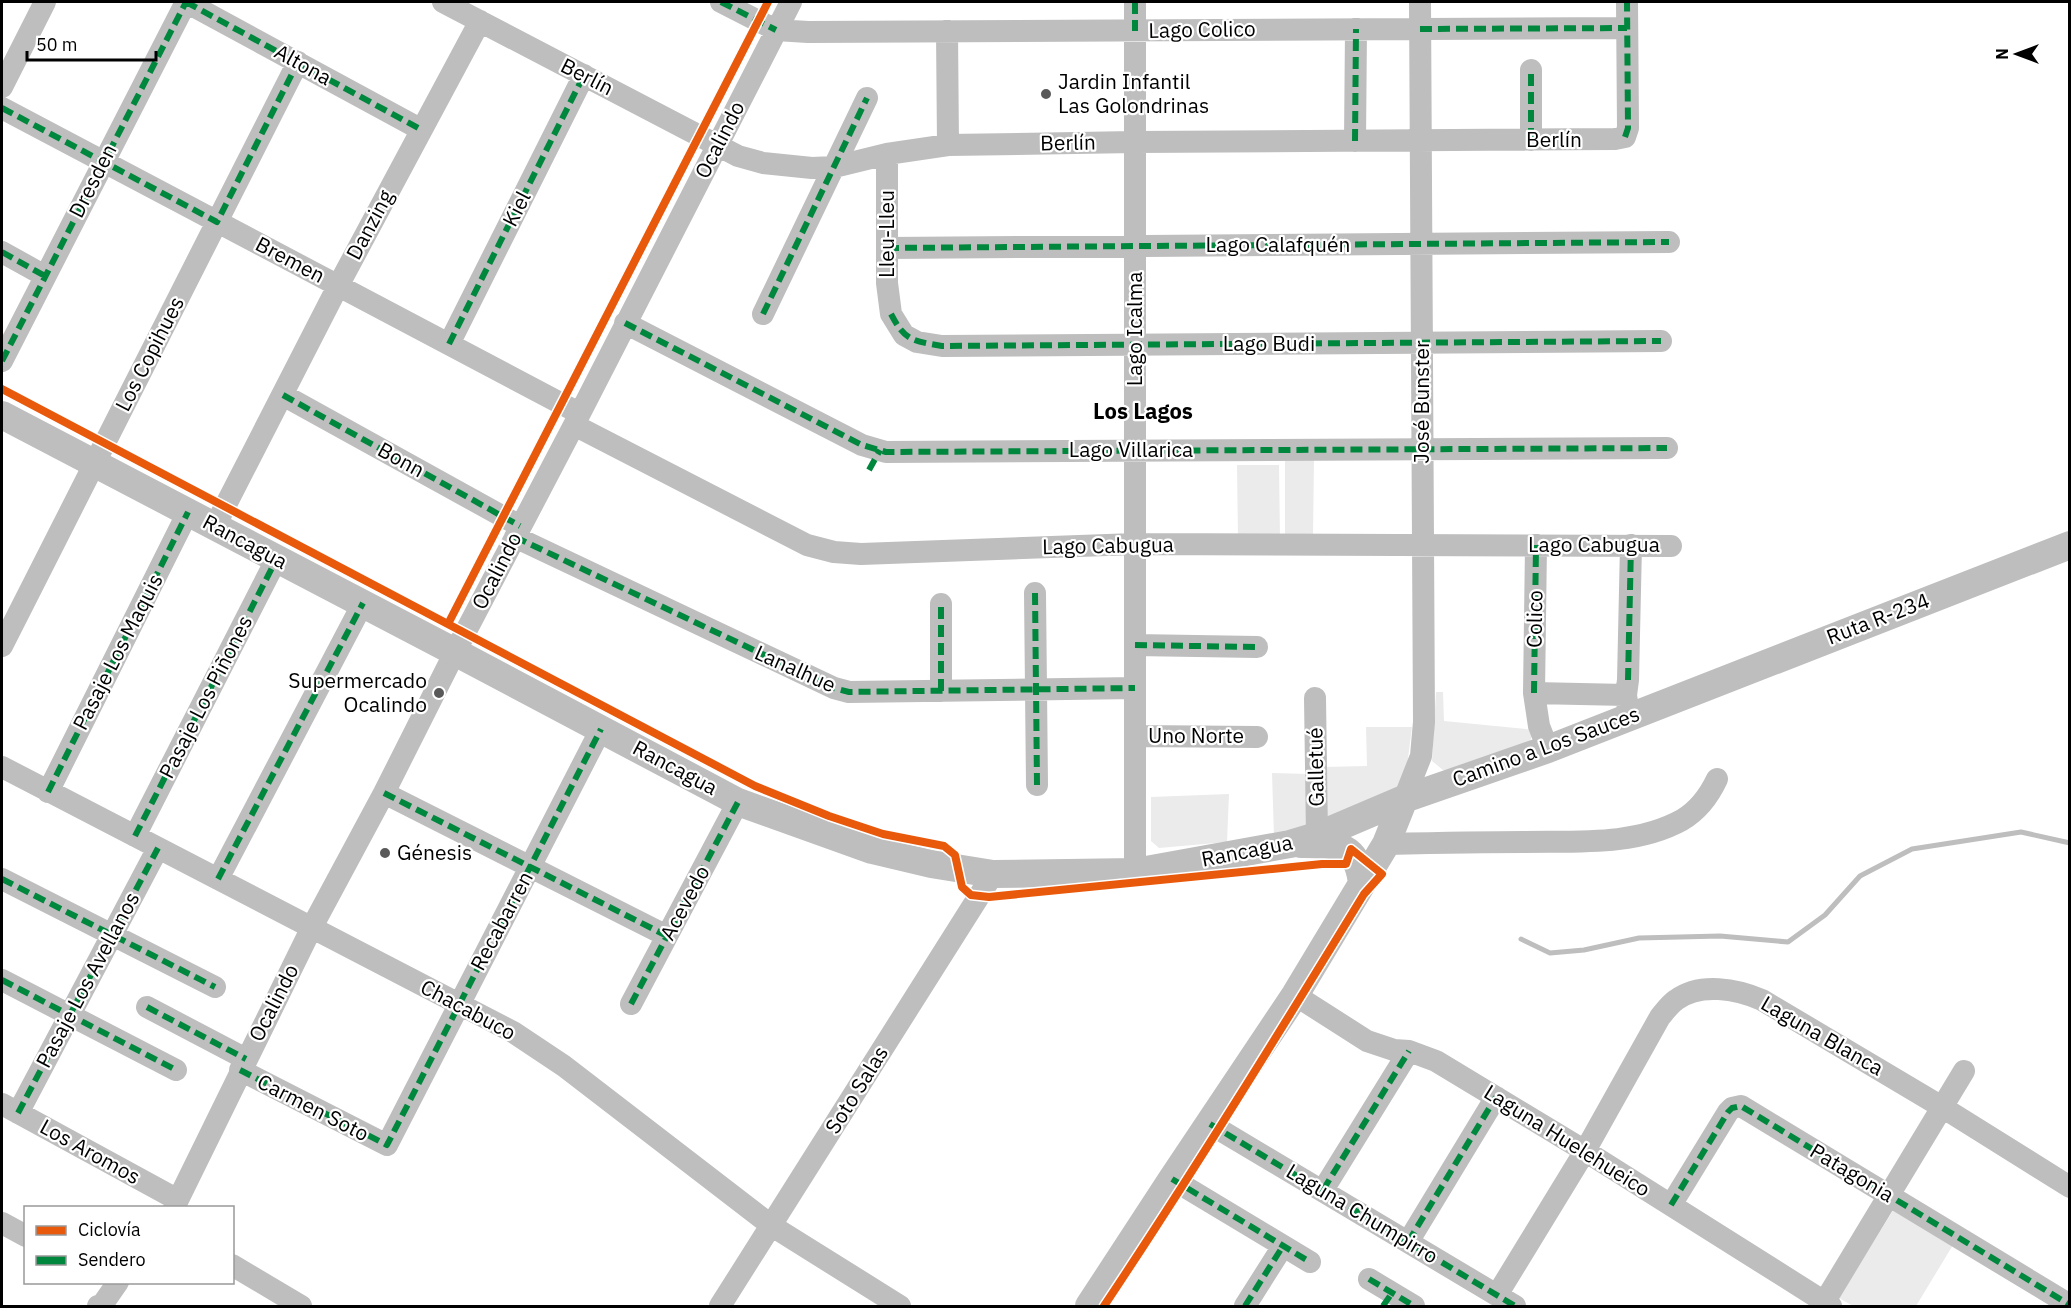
<svg xmlns="http://www.w3.org/2000/svg" width="2071" height="1308" viewBox="0 0 2071 1308" font-family="'IBM Plex Sans',sans-serif">
<style>
.green{fill:#ebebeb}
.lines{fill:none;stroke-linecap:round;stroke-linejoin:round}
.stream{stroke:#bebebe;stroke-width:5}
.minor{stroke:#bebebe;stroke-width:22}
.major{stroke:#bebebe;stroke-width:28}
.quiet{stroke:#00873e;stroke-width:6;stroke-dasharray:12 6;stroke-linecap:butt}
.cycleway-casing{stroke:#fff;stroke-width:11}
.cycleway{stroke:#e8590c;stroke-width:8}
.poi-dot{fill:#595959;stroke:#fff;stroke-width:2}
.labels{text-anchor:middle;stroke-width:4.5;stroke-linejoin:round;paint-order:stroke}
.street-label{font-size:21px;fill:#000;stroke:#fff}
.poi-label{font-size:21px;fill:#000;stroke:#fff;text-anchor:start}
.neighbourhood-label{font-size:22px;font-weight:bold;fill:#000;stroke:#fff}
</style>
<rect width="100%" height="100%" fill="#fff"/>
<path class="green" d="M1285 457H1314L1313 536 1285 537Z
M1237 465H1279L1280 539H1238Z
M1436 692H1443L1444 721 1535 730 1527 747 1461 773 1443 770 1432 761Z
M1366 727H1412L1406 774 1390 798 1322 825 1323 767 1367 766Z
M1272 773 1309 774 1310 825 1274 836Z
M1229 794 1227 842 1159 848 1151 841V797Z
M1894 1209 1953 1245 1916 1306H1853L1839 1298Z"/>
<g class="lines">
<path class="stream" d="M1521 939 1550 953 1584 950 1639 938 1720 936 1788 942 1825 915 1860 876 1912 849 2021 832 2070 843"/>
<path class="minor" d="M186 2 420 129
M443 2 738 156 763 163 812 168 834 167 887 154 948 145 1135 142 1615 139 1625 137 1628 128 1627 2
M721 2 776 30 808 32 1627 28
M1135 2V872
M947 31 948 145
M2 87 45 2
M2 108 579 413
M1531 140V70
M1355 141 1356 29
M887 154V283L891 314 904 335 917 342 942 346 1661 341
M887 248 1669 242
M2 252 45 276
M763 314 867 98
M625 323 862 445 886 452 1667 448
M449 344 584 75
M2 361 186 2
M283 395 520 526
M574 425 807 545 834 552 861 554 1135 544 1671 546
M215 526 338 286 480 21
M515 537 834 688 849 692 1135 688
M1035 593 1037 785
M1135 645 1257 647
M2 646 298 62
M941 691V604
M1534 693 1536 545
M1315 698 1317 836
M1629 716 1626 695 1628 680 1631 545
M1135 736 1257 737
M1548 749 1539 726 1534 693 1626 695
M2 767 513 1032 564 1066 772 1226 900 1306
M48 792 188 512
M384 793 667 936
M1404 799 1421 756 1424 722 1420 2
M135 836 277 558
M1386 844C1432 843 1478 842 1524 842 1576 841 1635 846 1682 820 1699 810 1709 796 1717 779
M2 879 215 987
M218 879 363 603
M2 980 176 1070
M1295 995 1367 1041 1394 1050 1409 1051 1436 1061 1585 1151 1831 1306
M631 1004 738 802
M147 1007 246 1059
M240 1070 387 1145 601 729
M2 1104 178 1200
M18 1113 158 848
M1210 1124 1515 1306
M1172 1179 1310 1262
M1323 1190 1409 1051
M1671 1205 1728 1112 1732 1108 1741 1106 2070 1305
M174 1208 312 927 384 793 455 652 574 425 791 2
M2 1223 26 1236
M1408 1242 1496 1097
M232 1265 301 1306
M1369 1279 1414 1306
M1497 1295 1585 1151 1660 1017C1665 1011 1670 1004 1676 1000 1700 982 1737 989 1762 1000L1942 1107 2070 1187
M98 1306 102 1305 118 1282
M720 1306 993 874
M1245 1306 1283 1246
M1822 1306 1964 1071"/>
<path class="major" d="M2 415 455 652 738 802 872 850 931 864 993 874 1135 872 1290 844 1317 836 1404 799 1548 749 2070 545
M1301 844C1336 844 1358 843 1362 884
M1089 1306 1172 1179 1295 995 1386 844 1404 799"/>
<path class="quiet" d="M186 2 420 129
M721 2 776 30
M1135 2V31
M1420 29 1627 28
M2 108 217 222 298 62
M1625 137 1628 128 1627 2
M1531 140V70
M1355 141 1356 29
M887 248 1669 242
M2 252 45 276
M763 314 867 98
M891 314C905 341 913 341 942 346L1661 341
M625 323 862 445 886 452 1667 448
M449 344 584 75
M2 361 186 2
M283 395 520 526
M869 470 880 450
M515 537 834 688 849 692 1135 688
M1035 593 1037 785
M1135 645 1257 647
M1628 680 1631 545
M941 691V604
M1534 693 1536 545
M48 792 188 512
M384 793 667 936
M135 836 277 558
M2 879 215 987
M218 879 363 603
M2 980 176 1070
M631 1004 738 802
M147 1007 246 1059
M240 1070 387 1145 601 729
M18 1113 158 848
M1210 1124 1515 1306
M1172 1179 1310 1262
M1323 1190 1409 1051
M1671 1205 1728 1112 1732 1108 1741 1106 2070 1305
M1408 1242 1496 1097
M1369 1279 1414 1306
M1245 1306 1283 1246
M1383 1306 1392 1293"/>
<defs>
<path id="cycleway" d="M2 389 755 786 829 816 883 834 944 846 955 855 962 887 971 895 989 897 1322 864H1346L1351 849 1382 874 1364 894C1279 1033 1194 1171 1104 1306
M448 624 768 2"/>
</defs>
<use href="#cycleway" class="cycleway-casing"/>
<use href="#cycleway" class="cycleway"/>
</g>
<g class="poi-dot">
<circle cx="1046" cy="94" r="6"/>
<circle cx="439" cy="693" r="6"/>
<circle cx="385" cy="853" r="6"/>
</g>
<g class="labels">
<g class="street-label">
<text transform="translate(1202 30) rotate(-1)" y="7">Lago Colico</text>
<text transform="translate(303 65) rotate(29)" y="7">Altona</text>
<text transform="translate(587 77) rotate(27)" y="7">Berlín</text>
<text transform="translate(720 140) rotate(-63)" y="7">Ocalindo</text>
<text x="1554" y="147">Berlín</text>
<text transform="translate(1068 143) rotate(-1)" y="7">Berlín</text>
<text transform="translate(93 181) rotate(-63)" y="7">Dresden</text>
<text transform="translate(517 209) rotate(-63)" y="7">Kiel</text>
<text transform="translate(370 225) rotate(-62)" y="7">Danzing</text>
<text transform="translate(887 234) rotate(-90)" y="7">Lleu-Lleu</text>
<text x="1278" y="252">Lago Calafquén</text>
<text transform="translate(290 260) rotate(28)" y="7">Bremen</text>
<text transform="translate(1135 329) rotate(-90)" y="7">Lago Icalma</text>
<text x="1269" y="351">Lago Budi</text>
<text transform="translate(150 354) rotate(-63)" y="7">Los Copihues</text>
<text transform="translate(1422 402) rotate(-90)" y="7">José Bunster</text>
<text x="1131" y="457">Lago Villarica</text>
<text transform="translate(401 460) rotate(29)" y="7">Bonn</text>
<text transform="translate(245 542) rotate(28)" y="7">Rancagua</text>
<text x="1594" y="552">Lago Cabugua</text>
<text transform="translate(1108 546) rotate(-1)" y="7">Lago Cabugua</text>
<text transform="translate(497 571) rotate(-63)" y="7">Ocalindo</text>
<text transform="translate(1535 619) rotate(-89)" y="7">Colico</text>
<text transform="translate(1878 619) rotate(-21)" y="7">Ruta R-234</text>
<text transform="translate(118 652) rotate(-63)" y="7">Pasaje Los Maquis</text>
<text transform="translate(795 669) rotate(24)" y="7">Lanalhue</text>
<text transform="translate(206 697) rotate(-63)" y="7">Pasaje Los Piñones</text>
<text x="1196" y="743">Uno Norte</text>
<text transform="translate(1546 747) rotate(-20)" y="7">Camino a Los Sauces</text>
<text transform="translate(1316 767) rotate(-91)" y="7">Galletué</text>
<text transform="translate(675 768) rotate(28)" y="7">Rancagua</text>
<text transform="translate(1247 851) rotate(-11)" y="7">Rancagua</text>
<text transform="translate(685 903) rotate(-62)" y="7">Acevedo</text>
<text transform="translate(502 921) rotate(-62)" y="7">Recabarren</text>
<text transform="translate(88 980) rotate(-62)" y="7">Pasaje Los Avellanos</text>
<text transform="translate(274 1003) rotate(-63)" y="7">Ocalindo</text>
<text transform="translate(468 1010) rotate(28)" y="7">Chacabuco</text>
<text transform="translate(1822 1036) rotate(30)" y="7">Laguna Blanca</text>
<text transform="translate(857 1090) rotate(-58)" y="7">Soto Salas</text>
<text transform="translate(313 1108) rotate(27)" y="7">Carmen Soto</text>
<text transform="translate(1567 1141) rotate(32)" y="7">Laguna Huelehueico</text>
<text transform="translate(90 1152) rotate(29)" y="7">Los Aromos</text>
<text transform="translate(1852 1173) rotate(31)" y="7">Patagonia</text>
<text transform="translate(1362 1214) rotate(31)" y="7">Laguna Chumpirro</text>
</g>
<g class="poi-label">
<text x="1058" y="89">Jardin Infantil<tspan x="1058" dy="24">Las Golondrinas</tspan></text>
<text x="427" y="688" text-anchor="end">Supermercado<tspan x="427" dy="24">Ocalindo</tspan></text>
<text x="397" y="860">Génesis</text>
</g>
<g class="neighbourhood-label">
<text x="1143" y="419">Los Lagos</text>
</g>
</g>
<rect width="2071" height="1308" fill="none" stroke="#000000" stroke-width="6"/>
<rect x="24" y="1206" width="210" height="78" fill="#ffffff" stroke="#999999" stroke-width="1.5"/>
<rect x="36" y="1226" width="30" height="9" fill="#e8590c" stroke="#999999" stroke-width="1.5"/>
<text x="78" y="1236" font-size="18" fill="#000000">Ciclovía</text>
<rect x="36" y="1256" width="30" height="9" fill="#00873e" stroke="#999999" stroke-width="1.5"/>
<text x="78" y="1266" font-size="18" fill="#000000">Sendero</text>
<g transform="translate(2017 54) rotate(270)" stroke="#ffffff" stroke-width="4.5" paint-order="stroke">
<path d="M0-4.5L10 22L0 15L-10 22Z" fill="#000000"/>
<text y="-9" font-size="16" font-weight="bold" text-anchor="middle" fill="#000000">N</text>
</g>
<path d="M27 51v9h129v-9" fill="none" stroke="#000000" stroke-width="3"/>
<text x="36" y="51" font-size="18" fill="#000000" stroke="#ffffff" stroke-width="4.5" paint-order="stroke">50 m</text>
</svg>
